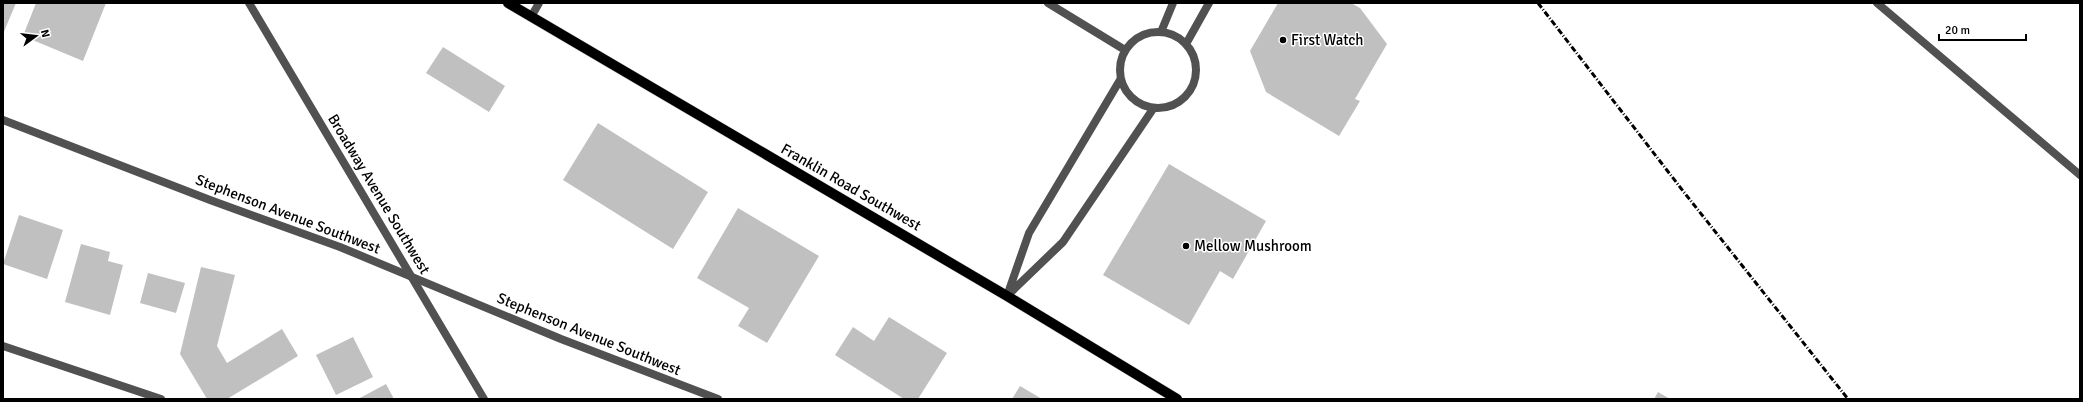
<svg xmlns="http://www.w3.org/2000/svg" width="2083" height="402" viewBox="0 0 2083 402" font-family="Signika,sans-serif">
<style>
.building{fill:#c0c0c0}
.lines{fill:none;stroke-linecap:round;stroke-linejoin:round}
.primary-casing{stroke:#dbdbdb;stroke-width:11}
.service{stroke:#515151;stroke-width:8}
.minor{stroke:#515151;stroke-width:8}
.tertiary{stroke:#515151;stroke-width:8}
.primary{stroke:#000;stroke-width:10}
.rail{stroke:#000;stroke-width:3;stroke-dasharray:6 2 1 2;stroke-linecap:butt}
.poi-dot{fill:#000;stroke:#fff;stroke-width:1.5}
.labels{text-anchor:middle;stroke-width:3;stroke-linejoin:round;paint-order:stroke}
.poi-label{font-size:15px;fill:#000;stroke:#fff;text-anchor:start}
.street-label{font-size:15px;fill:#000;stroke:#fff}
</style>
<rect width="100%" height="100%" fill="#fff"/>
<path class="building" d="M3 3H16L3 34Z
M36 3H106L83 61 23 36Z
M1278 3H1351L1360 8 1387 44 1355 99 1360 101 1339 136 1266 92 1250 51Z
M443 47 505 86 489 112 426 73Z
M598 123 708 192 673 249 563 180Z
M1169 164 1266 221 1233 279 1220 271 1189 325 1103 275Z
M738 208 819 256 767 343 738 326 749 308 697 278Z
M19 215 63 230 47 279 3 264Z
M81 244 110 252 108 261 123 265 110 315 65 302Z
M201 267 235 275 217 346 227 363 282 329 298 356 227 399H207L180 354Z
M148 273 185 283 176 313 140 303Z
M889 317 947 353 918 399H904L835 355 853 327 874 341Z
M353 337 373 377 336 395 316 355Z
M386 384 394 399H358Z
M1020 386 1042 399H1012Z
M1658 392 1670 399H1654Z"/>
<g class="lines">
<defs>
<path id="primary" d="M508 3 1007 296 1177 399"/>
</defs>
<use href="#primary" class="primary-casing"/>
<path class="service" d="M1048 3 1125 50
M531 17 539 3
M1120 70a38 38 0 1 1 76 0a38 38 0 1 1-76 0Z
M1161 32 1173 3
M1186 44 1209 3
M1009 294 1063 242 1153 109
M1007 296 1029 233 1120 80
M3 346 161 399"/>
<path class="minor" d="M1877 3 2080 175
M3 120 210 200 340 247 561 339 718 399"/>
<path class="tertiary" d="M249 3 484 399"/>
<use href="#primary" class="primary"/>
<path class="rail" d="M1538 3 1683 191 1848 399"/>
</g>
<g class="poi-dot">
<circle cx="1283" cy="40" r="4"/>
<circle cx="1186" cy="246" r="4"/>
</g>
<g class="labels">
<g class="poi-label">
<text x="1291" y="45">First Watch</text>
<text x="1194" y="251">Mellow Mushroom</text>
</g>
<g class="street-label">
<text transform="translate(851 187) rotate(30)" y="5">Franklin Road Southwest</text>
<text transform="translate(379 194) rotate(59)" y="5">Broadway Avenue Southwest</text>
<text transform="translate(288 214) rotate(21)" y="5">Stephenson Avenue Southwest</text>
<text transform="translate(589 334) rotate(22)" y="5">Stephenson Avenue Southwest</text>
</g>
</g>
<rect width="2083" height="402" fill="none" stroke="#000000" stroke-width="8"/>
<g transform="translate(36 36) rotate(75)" stroke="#ffffff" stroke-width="3" paint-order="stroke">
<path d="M0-3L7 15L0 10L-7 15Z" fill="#000000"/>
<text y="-6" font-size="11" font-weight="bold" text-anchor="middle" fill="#000000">N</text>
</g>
<path d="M1939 34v6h87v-6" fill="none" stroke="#000000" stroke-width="2"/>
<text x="1945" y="34" font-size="12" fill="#000000" stroke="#ffffff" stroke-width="3" paint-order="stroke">20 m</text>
</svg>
